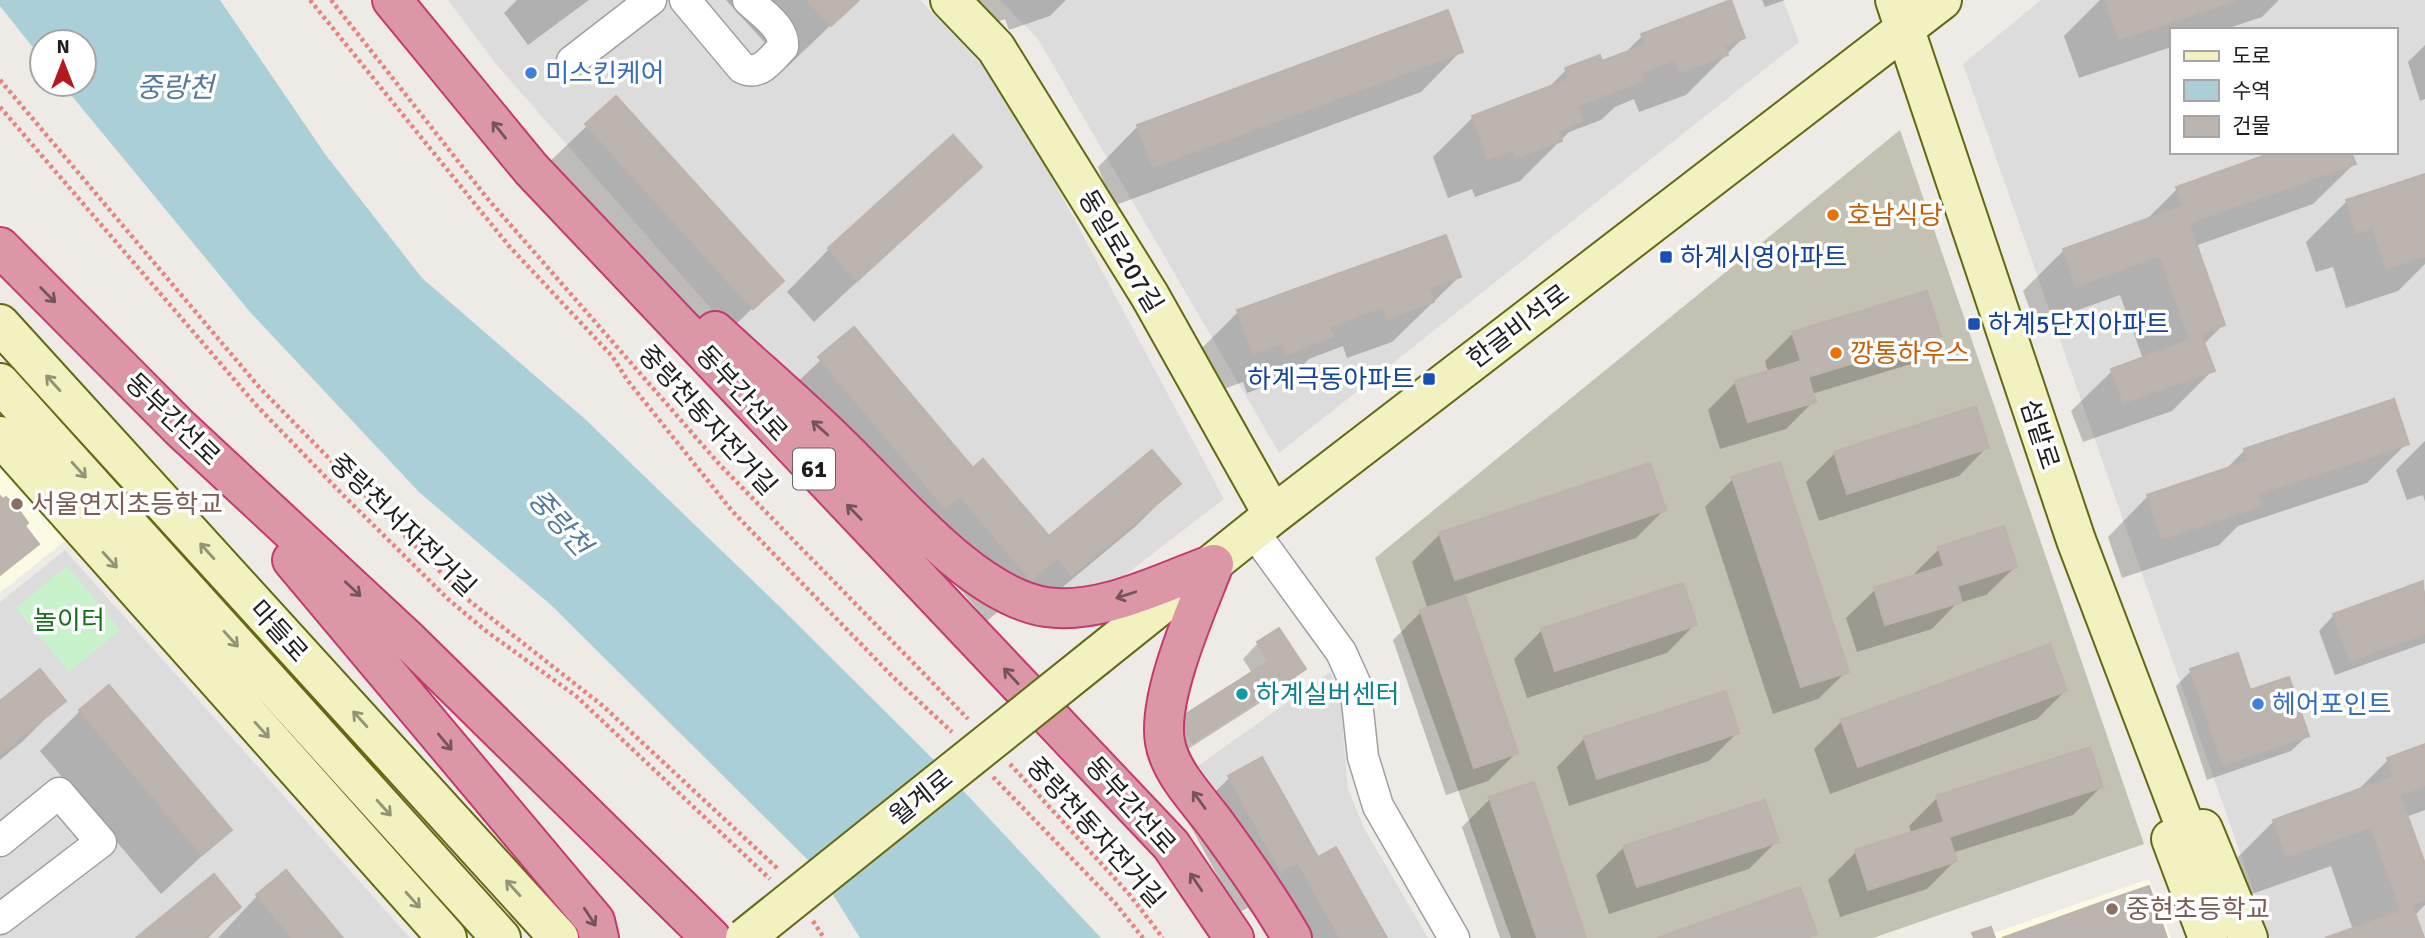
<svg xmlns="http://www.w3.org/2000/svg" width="2425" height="938" viewBox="0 0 2425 938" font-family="Signika,'Noto Sans KR',sans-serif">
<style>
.residential{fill:#dcdcdc;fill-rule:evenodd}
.education{fill:#fbfae2}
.construction{fill:#c2c1b2}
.park{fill:#c8f3ca}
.water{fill:#abcfd6}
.shadow{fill:#0003}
.building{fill:#bbb4af;stroke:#beb2aa;stroke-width:2}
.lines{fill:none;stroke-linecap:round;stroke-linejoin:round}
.street-casing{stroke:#9f9f9f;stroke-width:33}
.secondary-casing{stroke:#636912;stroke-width:42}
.highway-casing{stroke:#c5396f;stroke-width:42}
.path{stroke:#e9827c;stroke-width:4.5;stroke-dasharray:3.5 3.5;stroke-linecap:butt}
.street{stroke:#fff;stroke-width:30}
.secondary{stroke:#f1f2c0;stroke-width:38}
.highway{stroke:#dc97a7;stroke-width:38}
.secondary-bridge-casing{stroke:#636912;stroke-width:42;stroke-linecap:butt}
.secondary-bridge{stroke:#f1f2c0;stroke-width:38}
.oneway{stroke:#73545c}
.oneway2{stroke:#929377}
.shop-dot{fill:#3f7fe0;stroke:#fff;stroke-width:2.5}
.food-dot{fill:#e8710a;stroke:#fff;stroke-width:2.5}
.transit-dot{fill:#1a4fb4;stroke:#fff;stroke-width:2.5}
.education-dot{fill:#8d6e63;stroke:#fff;stroke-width:2.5}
.culture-dot{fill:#0f9aa8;stroke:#fff;stroke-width:2.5}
.labels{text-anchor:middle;stroke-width:7;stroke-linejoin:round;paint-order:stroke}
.shield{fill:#fff;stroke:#626262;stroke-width:2}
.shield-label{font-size:24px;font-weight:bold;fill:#1e1e1e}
.shop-label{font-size:26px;fill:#366cbe;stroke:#fff;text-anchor:start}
.food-label{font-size:26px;fill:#c56008;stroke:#fff;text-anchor:start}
.street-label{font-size:26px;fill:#1e1e1e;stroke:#fff}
.transit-label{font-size:26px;fill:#164399;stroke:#fff;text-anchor:start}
.education-label{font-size:26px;fill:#785e54;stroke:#fff;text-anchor:start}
.park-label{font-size:26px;fill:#19701c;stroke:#fff}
.culture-label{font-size:26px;fill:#0d838f;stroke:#fff;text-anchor:start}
.water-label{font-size:28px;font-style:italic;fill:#537a9c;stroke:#fff}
</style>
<rect width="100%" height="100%" fill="#eeebe6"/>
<path class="residential" d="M448 0H920L1003 86 1224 499 1070 617 968 585 713 311 496 64Z
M1000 0H1783L1799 42 1279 453 1038 39Z
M2041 0H2425V938H2270L1963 64ZM2171 30H2395V152H2171Z
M65 550 410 938H0V602Z
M1330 672 1340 696 1348 789 1364 828 1428 938H1297L1198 766Z"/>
<path class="education" d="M0 467 66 540 0 593Z
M2149 879 2171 938H1979Z"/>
<path class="construction" d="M1900 130 2144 844 1873 938H1511L1375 558Z"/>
<path class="park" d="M67 566 120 630 69 672 16 608Z"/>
<path class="water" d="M0 0H220L325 154 422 278 585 419 778 605 941 767 1101 938H860L817 869 551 605 419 492 250 312 62 84H84V42H42V59L0 6Z"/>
<path class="shadow" d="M517 0H589L528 45 504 13Z
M726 0H857L787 67Z
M973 0H1066L1050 16 1009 30 1005 19 982 27Z
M1762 0H1785L1765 7Z
M2100 0H2279L2262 17 2223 30H2171V47L2079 78 2064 36Z
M1642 36 1743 38 1686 95 1639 112 1634 99 1615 107 1601 120 1569 132 1520 181 1475 197 1472 189 1448 198 1433 157 1473 117 1546 90 1566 70 1599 58 1601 63 1623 55Z
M2425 45V99L2420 101 2408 62Z
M1461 51 1421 92 1113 206 1098 167 1138 126Z
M616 98 781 281 709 350 543 168Z
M2354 164 2313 204 2195 246 2223 325 2203 345 2213 370 2172 411 2083 442 2071 411 2112 371 2143 359 2120 295 2036 325 2023 291 2064 250 2144 222 2177 189Z
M980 167 814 322 787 292 829 249Z
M2425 176V264L2398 291 2346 308 2333 267 2316 272 2306 242 2347 201Z
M1459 277 1392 342 1347 358 1343 346 1309 359 1291 377 1247 393 1243 382 1213 393 1198 352 1238 312Z
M854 329 973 470 1048 539 1179 483 1136 526 1028 616 1013 599 987 621 916 537 777 401Z
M1793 333 1939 336 1911 364 1812 394 1814 401 1786 429 1720 449 1708 410 1736 382 1768 372 1765 361Z
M2425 441V502L2423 495 2407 500 2396 470Z
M2407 443 2367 483 2238 526 2219 545 2122 578 2108 537 2148 496 2224 471 2245 450Z
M1987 447 1959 476 1819 521 1806 482 1835 453Z
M1733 479 1847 671 1818 699 1773 714 1705 507Z
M0 498 37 544 0 576Z
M1664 510 1636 538 1463 595 1516 753 1488 781 1446 795 1393 640 1421 612 1428 610 1412 562 1440 534Z
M1939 549 2015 567 1986 595 1956 604 1932 629 1857 652 1846 618 1875 590 1911 577Z
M2422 583 2425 592V643L2335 675 2319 631 2334 615Z
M1695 624 1667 653 1527 698 1514 659 1542 630Z
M1258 643 1304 669 1288 685 1177 756 1163 736 1252 673 1243 659Z
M2191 671 2307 736 2291 751 2207 780 2176 686Z
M2065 691 2037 719 1830 794 1814 749 1842 721Z
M63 701 23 741 0 760V704Z
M80 711 230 830 161 894 40 751Z
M1738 732 1709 761 1569 806 1557 767 1585 738Z
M2425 746V810L2406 817 2425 869V905L2414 916 2422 938H2330L2353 930 2331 866 2246 896 2234 861 2274 821 2355 793 2388 760Z
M1262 760 1318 860 1385 938H1274L1255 904 1238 913 1187 820 1229 778Z
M2101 787 2073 815 1952 853 1955 861 1927 889 1840 917 1828 880 1856 852 1912 834 1909 826 1937 798Z
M1490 799 1584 938H1500L1462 827Z
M1777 841 1749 869 1609 914 1596 875 1624 847Z
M286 872 341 938H218L257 896Z
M239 907 208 938H139Z"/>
<path class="building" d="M807 0H859L831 26Z
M1731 0 1745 38 1724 46 1728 55 1679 73 1675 60 1640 73 1643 81 1577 106 1583 121 1558 130 1562 141 1516 158 1513 150 1488 159 1472 116 1569 79 1565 68 1600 55 1602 61 1645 45 1641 34Z
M2105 0H2236L2119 39Z
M1448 10 1463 52 1153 167 1137 125Z
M616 96 784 281 753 309 585 124Z
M953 135 982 167 857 281 828 248Z
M2274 152H2351L2356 164 2189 223 2225 325 2201 334 2215 371 2123 403 2111 369 2190 340 2160 256 2076 286 2063 249 2183 206 2176 187Z
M2425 174V256L2386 269 2373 228 2356 233 2346 200Z
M1446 235 1461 277 1429 288 1434 302 1387 319 1383 307 1329 327 1333 337 1287 354 1283 343 1253 354 1237 310Z
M1927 291 1941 336 1808 377 1816 402 1748 422 1735 381 1801 361 1792 332Z
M854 327 973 468 983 459 1049 536 1152 450 1181 484 1072 575 1057 558 1031 580 960 496 945 508 818 357Z
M2394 399 2409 444 2257 494 2261 506 2162 539 2147 495 2248 461 2244 449Z
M1976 406 1989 448 1847 494 1834 452Z
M1780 462 1849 672 1801 687 1732 477Z
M1650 463 1666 510 1455 580 1439 533Z
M0 496 3 499 6 497 18 509 28 523 25 526 39 544 0 575Z
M2004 526 2017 567 1957 586 1962 602 1885 625 1874 588 1944 566 1938 547Z
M2423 581 2425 634 2350 661 2333 614Z
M1683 583 1697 625 1555 671 1541 629Z
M1465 595 1518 753 1474 768 1420 610Z
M1279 628 1306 669 1193 742 1178 719 1269 661 1257 642Z
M2050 644 2067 691 1858 767 1841 720Z
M2238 653 2250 690 2289 677 2309 736 2223 765 2190 669Z
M40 669 66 701 0 754V701Z
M109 685 232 830 202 855 79 710Z
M1726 691 1739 733 1597 779 1584 737Z
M2425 744V786L2400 795 2425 864V900L2412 905 2424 938H2325L2401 911 2371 827 2287 857 2273 820 2393 777 2387 758Z
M2090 747 2103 787 1949 837 1957 861 1868 890 1855 850 1944 822 1936 796Z
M1262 757 1318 857 1336 847 1387 938H1340L1298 863 1281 871 1228 776Z
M1534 782 1586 938H1537L1489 797Z
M1765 800 1779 842 1637 887 1623 846Z
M286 870 343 938H292L256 895Z
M214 874 241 907 203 938H136Z
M2149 886 2167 938H2002L2108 900Z
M1800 887 1817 934 1805 938H1658Z
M1991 927 1995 938H1974L1972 933Z"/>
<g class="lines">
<defs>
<path id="street" d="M685 0 742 68C760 77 771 59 783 47 785 27 761 13 748 0
M572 61 651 0
M1253 531 1341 652 1355 683 1363 757 1378 806 1454 938
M0 841 59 793 101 842 0 919"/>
<path id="secondary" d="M950 0 996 48 1150 296 1273 515
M1895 0 2076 540 2199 863
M0 324 559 938
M0 383 501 938
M0 436 447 938
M1097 656 1273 515 1942 0
M2203 829 2248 938
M2171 839 2208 938"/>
<path id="highway" d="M392 0 531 169 1171 845 1234 938
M0 247 180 428 409 641 711 938
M715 331C755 368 797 404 836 442 890 493 972 596 1046 607 1102 615 1162 582 1214 564
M292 560 595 921 599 938
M1214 564C1197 608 1157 697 1165 742 1170 772 1198 800 1215 823 1242 860 1269 898 1292 938"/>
</defs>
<use href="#street" class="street-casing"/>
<use href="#secondary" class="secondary-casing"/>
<use href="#highway" class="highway-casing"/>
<path class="path" d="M310 0 509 246 612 356 628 381 733 512 892 676 952 732
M331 0 487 198 720 465 968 719
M0 80 259 387 467 599 603 706 779 870
M0 107 257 406 345 497 449 600 486 631 576 696 770 879
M1010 764 1129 894 1163 938
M993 777 1115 903 1143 938
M813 921 824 938"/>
<use href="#street" class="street"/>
<use href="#secondary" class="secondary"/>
<use href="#highway" class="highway"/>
<defs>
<path id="secondary-bridge" d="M745 938 1097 656"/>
</defs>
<use href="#secondary-bridge" class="secondary-bridge-casing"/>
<use href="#secondary-bridge" class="secondary-bridge"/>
</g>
<defs><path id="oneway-shaft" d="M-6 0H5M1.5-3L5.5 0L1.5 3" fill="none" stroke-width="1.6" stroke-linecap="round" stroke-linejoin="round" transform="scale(1.75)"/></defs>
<g class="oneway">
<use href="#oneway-shaft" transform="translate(499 130) rotate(-129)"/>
<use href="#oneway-shaft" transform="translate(48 295) rotate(45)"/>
<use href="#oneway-shaft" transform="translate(820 428) rotate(-138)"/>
<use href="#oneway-shaft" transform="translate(854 512) rotate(-134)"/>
<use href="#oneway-shaft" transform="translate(353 589) rotate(43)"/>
<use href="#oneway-shaft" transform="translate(1126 595) rotate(162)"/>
<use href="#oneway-shaft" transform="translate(1011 676) rotate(-133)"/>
<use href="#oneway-shaft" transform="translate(445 742) rotate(50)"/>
<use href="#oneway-shaft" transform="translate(1199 800) rotate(-126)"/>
<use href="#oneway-shaft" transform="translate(1196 882) rotate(-124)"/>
<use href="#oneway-shaft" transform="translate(590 917) rotate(57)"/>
</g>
<g class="oneway2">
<use href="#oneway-shaft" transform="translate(53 383) rotate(-132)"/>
<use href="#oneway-shaft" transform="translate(79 470) rotate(48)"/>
<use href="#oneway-shaft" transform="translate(207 551) rotate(-132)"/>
<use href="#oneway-shaft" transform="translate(110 560) rotate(48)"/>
<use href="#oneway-shaft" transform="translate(231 639) rotate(48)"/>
<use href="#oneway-shaft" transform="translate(360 719) rotate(-132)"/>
<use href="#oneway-shaft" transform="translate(262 730) rotate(48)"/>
<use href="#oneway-shaft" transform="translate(384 808) rotate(48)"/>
<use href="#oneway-shaft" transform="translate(513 888) rotate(-132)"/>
<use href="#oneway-shaft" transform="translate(413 900) rotate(48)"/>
</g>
<g class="shop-dot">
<circle cx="531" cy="73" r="7"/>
<circle cx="2258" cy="704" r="7"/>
</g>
<g class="food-dot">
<circle cx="1833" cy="215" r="7"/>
<circle cx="1836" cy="353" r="7"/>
</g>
<g class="transit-dot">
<rect x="1659" y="250" width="14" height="14" rx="3.5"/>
<rect x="1967" y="317" width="14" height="14" rx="3.5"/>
<rect x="1422" y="372" width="14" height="14" rx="3.5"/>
</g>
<g class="education-dot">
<circle cx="17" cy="504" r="7"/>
<circle cx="2112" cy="909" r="7"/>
</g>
<circle class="culture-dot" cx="1242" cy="694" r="7"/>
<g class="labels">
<rect class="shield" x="793" y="448.5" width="42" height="41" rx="5"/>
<g class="shield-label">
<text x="814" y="477">61</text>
</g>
<g class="shop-label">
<text x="545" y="82">미스킨케어</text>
<text x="2272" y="713">헤어포인트</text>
</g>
<g class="food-label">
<text x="1847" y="224">호남식당</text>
<text x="1850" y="362">깡통하우스</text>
</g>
<g class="street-label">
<text transform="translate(1121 251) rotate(59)" y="9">동일로207길</text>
<text transform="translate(1518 326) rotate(-37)" y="9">한글비석로</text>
<text transform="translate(742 393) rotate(47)" y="9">동부간선로</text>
<text transform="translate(173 419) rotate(44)" y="9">동부간선로</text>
<text transform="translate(708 420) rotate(48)" y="9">중랑천동자전거길</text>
<text transform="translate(2040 434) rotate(72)" y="9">섬밭로</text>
<text transform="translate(403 525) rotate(44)" y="9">중랑천서자전거길</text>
<text transform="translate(279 631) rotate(48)" y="9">마들로</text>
<text transform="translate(921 797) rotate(-39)" y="9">월계로</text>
<text transform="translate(1131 805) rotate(48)" y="9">동부간선로</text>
<text transform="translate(1096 832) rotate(48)" y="9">중랑천동자전거길</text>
</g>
<g class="transit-label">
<text x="1680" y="266">하계시영아파트</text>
<text x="1988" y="333">하계5단지아파트</text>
<text x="1415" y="388" text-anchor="end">하계극동아파트</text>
</g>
<g class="education-label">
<text x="31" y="513">서울연지초등학교</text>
<text x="2126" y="918">중현초등학교</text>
</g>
<g class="park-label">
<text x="69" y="629">놀이터</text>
</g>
<g class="culture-label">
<text x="1256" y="703">하계실버센터</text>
</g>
<g class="water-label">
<text x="175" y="97">중랑천</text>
<text transform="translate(560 522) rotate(48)" y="10">중랑천</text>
</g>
</g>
<rect x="2170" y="28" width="228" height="126" fill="#ffffff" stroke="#a5a5a5" stroke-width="2"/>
<rect x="2184" y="51" width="35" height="10" fill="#f1f2c0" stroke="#a5a5a5" stroke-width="2"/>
<text x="2232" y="63" font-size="21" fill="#1e1e1e">도로</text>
<rect x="2184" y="80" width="35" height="21" fill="#abcfd6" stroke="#a5a5a5" stroke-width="2"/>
<text x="2232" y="98" font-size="21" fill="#1e1e1e">수역</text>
<rect x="2184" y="116" width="35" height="21" fill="#bbb4af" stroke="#a5a5a5" stroke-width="2"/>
<text x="2232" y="133" font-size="21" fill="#1e1e1e">건물</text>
<g transform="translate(63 63)"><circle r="33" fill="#ffffff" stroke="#a5a5a5" stroke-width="2"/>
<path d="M0-5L12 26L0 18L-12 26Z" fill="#b5181f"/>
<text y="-10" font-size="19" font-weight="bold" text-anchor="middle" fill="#1e1e1e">N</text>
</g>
</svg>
